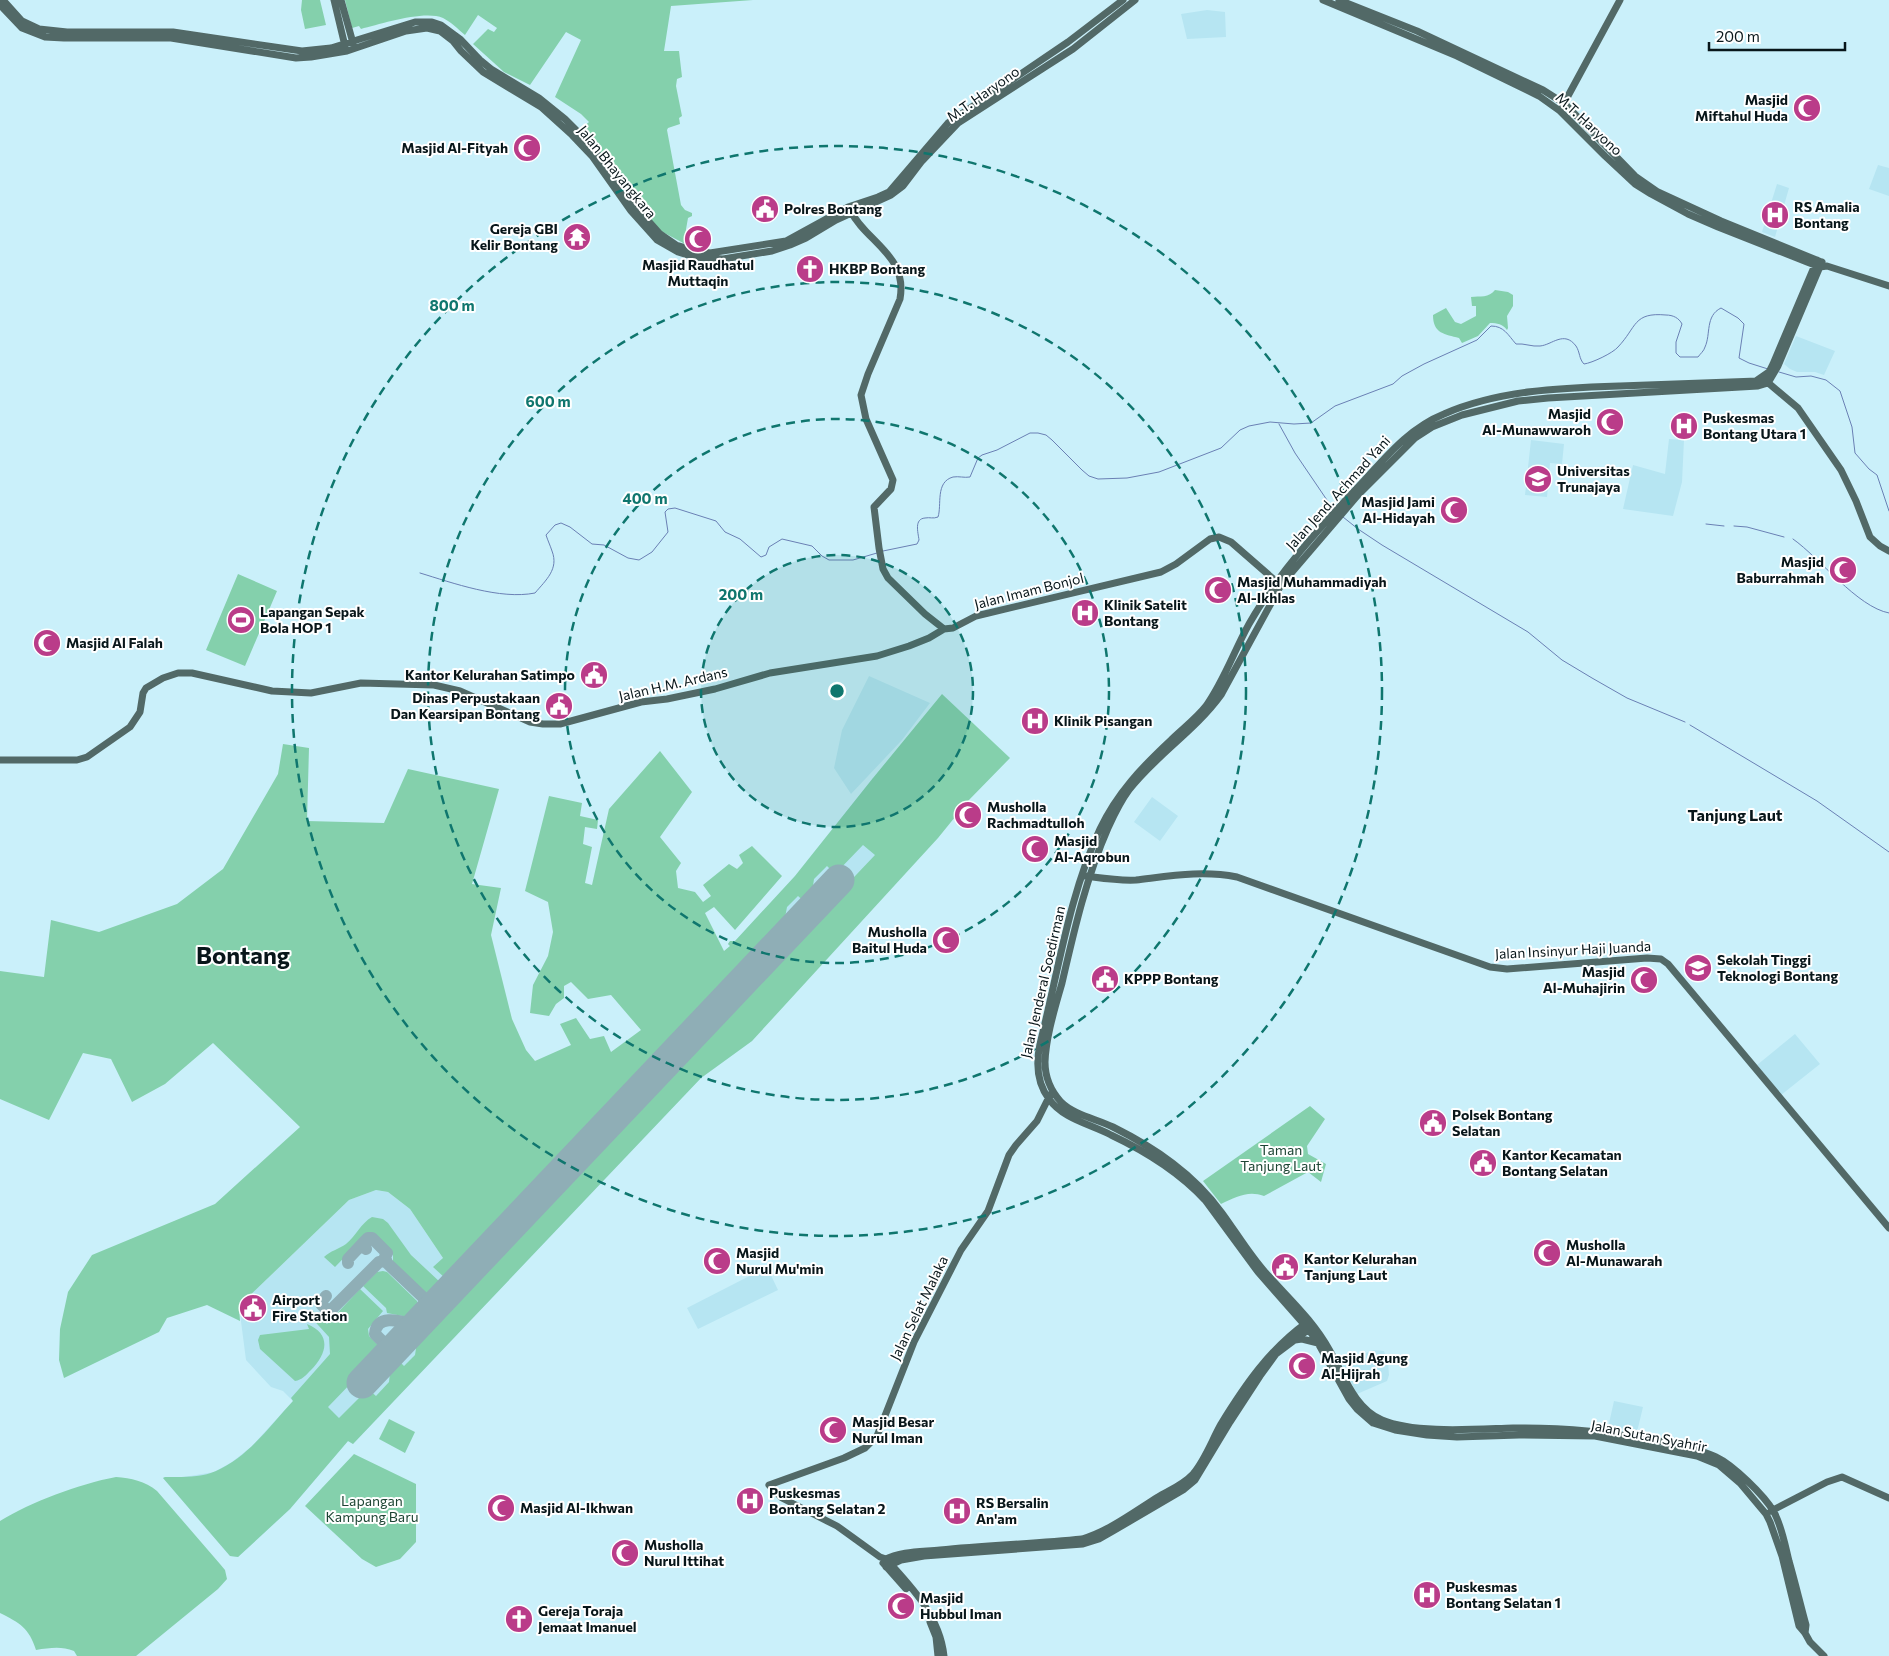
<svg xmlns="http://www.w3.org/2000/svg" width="1889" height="1656" viewBox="0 0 1889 1656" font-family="Commissioner,sans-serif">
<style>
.built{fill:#b6e5f2}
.green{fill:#84d0ac}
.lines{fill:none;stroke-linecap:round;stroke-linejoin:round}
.stream{stroke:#6a80b4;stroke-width:1}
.taxiway{stroke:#8faeb6;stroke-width:12}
.runway{stroke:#8faeb6;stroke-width:31}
.secondary{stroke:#526967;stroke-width:7}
.ring{fill:none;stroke:#0f766e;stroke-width:2.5;stroke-dasharray:9 6}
.labels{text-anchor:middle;stroke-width:4;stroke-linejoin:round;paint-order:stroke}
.street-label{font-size:14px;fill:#08161a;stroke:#fff}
.poi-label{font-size:14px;font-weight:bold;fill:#08161a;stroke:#fff;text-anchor:start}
.park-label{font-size:14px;fill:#1d4534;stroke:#fff}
.quarter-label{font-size:16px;font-weight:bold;fill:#08161a;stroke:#fff}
.town-label{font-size:24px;font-weight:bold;fill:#08161a;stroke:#fff}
.centre{fill:#0f766e;stroke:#fff;stroke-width:2.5}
.ring-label{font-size:15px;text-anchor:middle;font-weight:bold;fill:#0f766e;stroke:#fff;stroke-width:4;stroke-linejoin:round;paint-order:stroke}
</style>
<rect width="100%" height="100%" fill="#caf0fa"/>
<path class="built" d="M1207 10 1225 12 1226 37 1187 39 1181 14Z
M1878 165 1889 168V196L1869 189Z
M1777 184 1789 188 1775 237 1762 232Z
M1796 336 1835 351 1824 375 1815 372H1797L1790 369 1784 364Z
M1669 439 1684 440 1682 482 1673 516 1623 509 1633 465 1665 474Z
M1531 440 1564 444 1562 464 1550 463 1547 497 1525 495Z
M869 676 930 703 902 740 851 794 834 768 842 730Z
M873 778 934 816 752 1041 701 1078 353 1444 348 1441 290 1509 238 1557 230 1556 163 1478 165 1477H184L214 1472 232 1462 251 1447 293 1401 283 1391 271 1387 246 1360 239 1306 349 1200 376 1190 388 1192 410 1209 443 1258 730 946 728 944 730 941H735L795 876Z
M1152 797 1178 816 1160 841 1134 822Z
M1795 1034 1820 1064 1781 1095 1757 1065Z
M767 1267 778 1290 698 1329 687 1308Z
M1374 1350 1384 1351 1388 1362 1389 1375 1387 1381 1357 1394 1341 1362Z
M1614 1401 1643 1407 1637 1432 1608 1428Z"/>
<path class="green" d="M302 0H320L326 25 305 29 301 10Z
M345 0H753L671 6 664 51H679L682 77 677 79 676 86 682 116 679 118 680 124 668 128 667 130 681 205 685 210 692 213V216L688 218 685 235 688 237 685 244 659 230 642 211 582 128 589 122 581 114 555 97 581 40 566 32 530 85 504 72 473 44 488 29 494 32 497 28 478 15 465 35C458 29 451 22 443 18 424 10 381 24 361 29L359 26 352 28Z
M1495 290 1508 292 1513 295V306L1507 316 1508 328 1507 330C1503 324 1497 323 1490 323L1478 336 1462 343 1459 338C1445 334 1433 334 1433 315L1446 308 1455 322 1461 324 1476 316V306H1472L1471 297C1480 296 1489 298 1495 290Z
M238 574 277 591 245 666 206 650Z
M942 694 1010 758 968 801 938 838 752 1041 701 1078 353 1444 348 1441 290 1509 238 1557 230 1556 163 1478 165 1477C181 1477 201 1478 216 1471 248 1457 270 1426 293 1401L291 1398 330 1354 329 1337 308 1314 309 1311 312 1310 327 1324 360 1289 383 1311 368 1329 369 1336 383 1350 328 1407 339 1418 368 1389 376 1396 389 1382 391 1363 396 1358 404 1366 415 1355 418 1336 875 855 863 845 835 874 827 866 814 879 811 899 807 904 798 896 787 907 783 928 451 1278H445L433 1267 443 1258 410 1209 388 1192 376 1190 349 1200 239 1306 240 1321 207 1305 167 1318 159 1332 64 1378 59 1360 60 1329 68 1292 92 1255 215 1204 300 1127 213 1043 165 1084 132 1102 111 1059 83 1053 49 1120 0 1099V971L44 977 51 920 99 932 177 904 223 869 278 774 283 744 309 748 307 821 384 823 408 769 499 789 472 884 501 888 491 935 512 1019 526 1050 535 1061 571 1045 560 1024 576 1018 590 1039 604 1036 611 1052 641 1030 611 995 588 999 571 982 564 986V998L556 1004 549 1016 530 1013 533 985 548 956 553 932 548 902 525 891 549 796 582 803 580 816 598 820 597 829 585 827 583 844 592 847 585 883 592 885 609 809 660 751 692 792 660 837 681 863 676 871 678 888 695 892 703 902 711 896 703 885 729 864 737 869 743 863 739 855 752 846 782 876 735 930 714 907 705 913 724 951 730 946 728 944 730 941H735L795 876 873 778Z
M1310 1106 1325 1119 1307 1146 1308 1154 1326 1164 1321 1182 1308 1172 1264 1196C1248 1190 1236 1197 1221 1204L1203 1181Z
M372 1217 383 1219 388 1223 411 1255 441 1283V1289L435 1295 423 1294 395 1267 393 1263V1255L369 1232 335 1267 324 1257C330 1251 339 1249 346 1244 356 1236 361 1223 372 1217Z
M383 1271 387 1272 417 1301 419 1309 413 1318 387 1313 386 1308 363 1286 377 1272Z
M307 1324C332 1334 327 1354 311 1370 306 1375 302 1380 295 1381L260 1349 258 1340 260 1335 309 1329Z
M389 1419 415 1432 405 1453 379 1439Z
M354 1454 416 1484V1542L400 1559 376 1567 362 1559 305 1506Z
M116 1477C131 1478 145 1481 157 1491L220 1564 225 1570 227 1579 218 1589 136 1656H77L74 1651C61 1646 50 1648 36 1650 29 1628 20 1623 0 1613V1521C31 1502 79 1484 116 1477Z"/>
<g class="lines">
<path class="stream" d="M1779 372 1796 377 1811 376 1826 380 1840 391 1852 427 1855 453 1869 469 1877 475 1889 511
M1279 424 1295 453 1331 506
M1343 517 1358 529 1382 545 1528 632 1562 660 1592 678 1627 698 1685 722
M1706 524 1724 526
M1734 526 1747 527 1784 537
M1793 539C1820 558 1857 607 1889 613
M883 551 917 544 919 540C918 532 914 519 925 518 930 517 933 519 938 517 942 505 935 482 953 477 959 476 964 478 970 477L978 458 982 455 997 450 1030 433H1038L1046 435 1052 440 1082 470 1089 476 1098 479 1127 478 1159 472 1221 448 1240 430 1249 426 1270 422 1294 424 1311 423 1335 406 1393 384 1402 376 1424 364 1477 340 1491 326C1504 326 1508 335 1516 344 1524 343 1532 347 1540 346 1552 345 1564 330 1576 346 1580 352 1579 359 1584 364 1592 363 1613 353 1618 347 1637 327 1633 312 1666 315 1673 315 1679 318 1682 324L1676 342V353L1680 357H1698C1700 354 1704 351 1705 347 1711 334 1705 316 1721 308L1738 318 1744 324 1739 358 1749 363 1768 369
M420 573C453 583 500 600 535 593 546 580 559 569 552 551 550 545 548 541 546 535L555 525 561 523 570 527 592 544 604 545 628 558 639 560 652 552 668 532 665 512 668 509 675 508 716 521 725 532 740 539 761 557 766 555 769 547 782 539 812 546 822 556 829 560H853L877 553
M1690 725 1817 801 1889 852"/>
<path class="taxiway" d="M366 1249 363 1243 368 1238H372L387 1253 385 1257 387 1263
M348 1263V1259L363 1243
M326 1296 321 1302V1304L329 1312 379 1262 383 1261 387 1263 428 1302
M426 1315 429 1308 428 1302H439
M392 1351 375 1334C376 1312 404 1322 417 1325"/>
<path class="runway" d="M362 1383 839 880"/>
<path class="secondary" d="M3 0 22 21 39 29 67 32H173L302 51 331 48 415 22H432L441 25 460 39 480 60 491 69 539 98 565 119 591 145 636 207 660 234 676 245 693 250 710 253 786 241 848 207 878 197 889 192 948 123 1068 42 1123 0
M334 0 345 46
M341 0 353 43
M1323 0 1457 56 1539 96 1560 111 1605 156 1635 184 1651 194 1688 214 1718 227 1807 262 1820 267 1827 266 1889 286
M1339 0 1417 31 1543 90 1565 104 1635 176 1658 192 1721 221 1819 261
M0 5 22 28 45 37 64 38H171L296 58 311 57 347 51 406 31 427 28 440 31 453 41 461 51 483 72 541 107 572 135 592 156 631 211 657 240 678 252 694 257 723 259 772 251 790 245 806 238 836 220 891 195 903 186 922 161 958 123 1073 49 1135 0
M1562 107 1620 0
M850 210C866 242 908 255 900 299L868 374 861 395 866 419 893 480 891 489 874 507 879 548 883 569 888 578 925 614 944 629 953 628 976 616 1161 572 1176 564 1210 539 1219 537 1231 542 1278 583
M1817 260 1773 364 1769 372 1756 381C1711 383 1666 384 1620 386 1561 388 1499 390 1444 414 1409 428 1386 457 1361 484 1321 526 1278 573 1249 624 1234 651 1224 681 1206 706 1196 719 1182 729 1171 740 1142 767 1117 793 1100 829 1069 895 1058 973 1040 1044 1036 1063 1036 1082 1049 1099 1063 1119 1090 1124 1111 1135 1145 1151 1180 1173 1205 1200L1258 1272 1309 1330 1318 1343 1349 1399 1357 1409 1373 1423 1395 1430 1427 1435 1457 1437 1519 1435 1595 1436 1697 1456 1719 1465 1740 1483 1766 1514 1770 1522 1782 1556 1799 1626 1805 1633 1810 1642 1824 1656
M1766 381 1798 408 1841 470 1856 501 1870 537 1880 546 1889 551
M0 760H77L87 757 130 727 140 712 143 693 146 688 163 678 178 673H192L272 691 311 693 361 683 434 685 460 691 530 722 543 724H560L641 702 667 699 715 689 770 673 877 656 909 646 929 638 944 629
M1085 876C1101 878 1119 881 1136 880 1170 876 1202 870 1237 877L1490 967 1507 969 1647 958 1661 959 1668 964 1889 1228
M1295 1340 1302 1339 1318 1343
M1771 1511 1827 1482 1842 1477 1889 1498
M884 1560C902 1551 921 1552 940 1550 987 1545 1035 1544 1082 1539 1109 1531 1134 1512 1158 1497 1170 1490 1184 1484 1193 1474 1205 1460 1212 1440 1221 1424 1245 1385 1269 1350 1306 1323
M883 1563 906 1589
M886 1567 901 1560 924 1556 1083 1544 1099 1539 1113 1531 1183 1490 1195 1480 1230 1422 1260 1376 1276 1354 1312 1327
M930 1622 936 1637 938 1656
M1805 1633 1806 1625C1800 1603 1795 1582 1789 1561 1785 1545 1782 1527 1774 1512 1764 1495 1733 1465 1716 1457 1698 1449 1678 1445 1659 1441 1610 1432 1563 1427 1513 1428 1477 1429 1415 1434 1382 1420 1354 1408 1344 1375 1330 1351 1313 1320 1288 1298 1265 1272 1249 1254 1236 1232 1222 1213 1194 1174 1155 1148 1113 1127 1097 1119 1074 1115 1061 1102 1051 1091 1045 1077 1045 1062 1046 1036 1055 1008 1062 983 1074 931 1086 878 1108 828 1114 815 1120 802 1129 790 1156 755 1195 731 1221 695L1281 585 1358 495 1415 438 1432 427 1462 415 1518 401 1548 398 1758 386 1768 383 1778 366 1822 262
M944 1656C940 1617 912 1587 886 1559L880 1557 837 1526 782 1498 769 1485 844 1458 865 1448 877 1436 914 1342 961 1250 988 1211 1009 1155 1016 1145 1037 1121 1050 1095"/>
</g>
<circle cx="837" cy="691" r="136" fill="#0f766e" fill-opacity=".12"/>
<g class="ring">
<circle cx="837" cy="691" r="136"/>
<circle cx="837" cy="691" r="272"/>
<circle cx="837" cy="691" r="409"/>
<circle cx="837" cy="691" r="545"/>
</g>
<defs>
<symbol id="mosque-disc" viewBox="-11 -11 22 22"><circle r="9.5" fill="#ba3c89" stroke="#fff"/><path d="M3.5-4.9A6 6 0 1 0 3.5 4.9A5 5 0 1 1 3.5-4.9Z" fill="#fff"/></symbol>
<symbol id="civic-disc" viewBox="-11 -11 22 22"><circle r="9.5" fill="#ba3c89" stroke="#fff"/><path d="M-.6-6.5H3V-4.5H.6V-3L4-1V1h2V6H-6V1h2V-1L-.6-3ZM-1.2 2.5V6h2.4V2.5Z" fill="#fff"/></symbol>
<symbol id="hospital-disc" viewBox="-11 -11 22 22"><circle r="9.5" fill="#ba3c89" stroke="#fff"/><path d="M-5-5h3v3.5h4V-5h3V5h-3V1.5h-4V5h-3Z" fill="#fff"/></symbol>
<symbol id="temple-disc" viewBox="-11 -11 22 22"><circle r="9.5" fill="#ba3c89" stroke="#fff"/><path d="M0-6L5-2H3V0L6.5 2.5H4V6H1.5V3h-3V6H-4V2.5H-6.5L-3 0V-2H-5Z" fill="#fff"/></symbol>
<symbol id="church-disc" viewBox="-11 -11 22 22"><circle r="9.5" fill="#ba3c89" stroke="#fff"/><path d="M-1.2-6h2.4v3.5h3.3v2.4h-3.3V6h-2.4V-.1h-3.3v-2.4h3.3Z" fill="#fff"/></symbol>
<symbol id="university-disc" viewBox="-11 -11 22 22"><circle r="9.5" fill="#ba3c89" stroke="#fff"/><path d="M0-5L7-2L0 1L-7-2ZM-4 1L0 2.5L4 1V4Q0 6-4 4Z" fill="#fff"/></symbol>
<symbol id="stadium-disc" viewBox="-11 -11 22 22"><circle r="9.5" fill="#ba3c89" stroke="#fff"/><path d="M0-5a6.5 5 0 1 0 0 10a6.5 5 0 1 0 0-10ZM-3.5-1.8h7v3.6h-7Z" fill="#fff"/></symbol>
</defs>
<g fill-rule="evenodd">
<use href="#mosque-disc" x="1791" y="92" width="32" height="32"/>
<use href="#mosque-disc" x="511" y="132" width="32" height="32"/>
<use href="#civic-disc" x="749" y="193" width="32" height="32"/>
<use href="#hospital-disc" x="1759" y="199" width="32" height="32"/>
<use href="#temple-disc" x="561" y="221" width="32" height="32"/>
<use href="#mosque-disc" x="682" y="223" width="32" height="32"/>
<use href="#church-disc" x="794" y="253" width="32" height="32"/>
<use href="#mosque-disc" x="1594" y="406" width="32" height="32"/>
<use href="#hospital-disc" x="1668" y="410" width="32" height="32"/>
<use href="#university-disc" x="1522" y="463" width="32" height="32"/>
<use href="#mosque-disc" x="1438" y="494" width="32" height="32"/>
<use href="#mosque-disc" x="1827" y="554" width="32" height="32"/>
<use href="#mosque-disc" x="1202" y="574" width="32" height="32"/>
<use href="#hospital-disc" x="1069" y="597" width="32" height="32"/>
<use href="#stadium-disc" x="225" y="604" width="32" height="32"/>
<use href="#mosque-disc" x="31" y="627" width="32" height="32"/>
<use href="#civic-disc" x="578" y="659" width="32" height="32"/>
<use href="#civic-disc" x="543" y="690" width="32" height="32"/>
<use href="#hospital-disc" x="1019" y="705" width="32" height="32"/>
<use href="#mosque-disc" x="952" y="799" width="32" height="32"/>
<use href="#mosque-disc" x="1019" y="833" width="32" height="32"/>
<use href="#mosque-disc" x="930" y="924" width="32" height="32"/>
<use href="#university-disc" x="1682" y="952" width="32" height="32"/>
<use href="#civic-disc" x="1089" y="963" width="32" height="32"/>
<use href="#mosque-disc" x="1628" y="964" width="32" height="32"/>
<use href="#civic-disc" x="1417" y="1107" width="32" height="32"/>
<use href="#civic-disc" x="1467" y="1147" width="32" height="32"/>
<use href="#mosque-disc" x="1531" y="1237" width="32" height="32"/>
<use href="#mosque-disc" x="701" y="1245" width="32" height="32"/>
<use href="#civic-disc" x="1269" y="1251" width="32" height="32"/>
<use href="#civic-disc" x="237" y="1292" width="32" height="32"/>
<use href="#mosque-disc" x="1286" y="1350" width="32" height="32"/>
<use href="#mosque-disc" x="817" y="1414" width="32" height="32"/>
<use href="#hospital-disc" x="734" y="1485" width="32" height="32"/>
<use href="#mosque-disc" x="485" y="1492" width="32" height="32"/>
<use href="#hospital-disc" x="941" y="1495" width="32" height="32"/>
<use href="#mosque-disc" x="609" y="1537" width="32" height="32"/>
<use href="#hospital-disc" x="1411" y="1579" width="32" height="32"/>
<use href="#mosque-disc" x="885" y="1590" width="32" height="32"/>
<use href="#church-disc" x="503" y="1603" width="32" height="32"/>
</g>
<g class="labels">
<g class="street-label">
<text transform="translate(983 94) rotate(-35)" y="5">M.T. Haryono</text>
<text transform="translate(1589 124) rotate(43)" y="5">M.T. Haryono</text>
<text transform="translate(617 172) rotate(51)" y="5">Jalan Bhayangkara</text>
<text transform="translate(1338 493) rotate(-48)" y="5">Jalan Jend. Achmad Yani</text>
<text transform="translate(1029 591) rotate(-14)" y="5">Jalan Imam Bonjol</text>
<text transform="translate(673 684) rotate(-13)" y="5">Jalan H.M. Ardans</text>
<text transform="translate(1573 950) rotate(-3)" y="5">Jalan Insinyur Haji Juanda</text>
<text transform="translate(1043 982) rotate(-77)" y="5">Jalan Jenderal Soedirman</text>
<text transform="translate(919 1308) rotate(-64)" y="5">Jalan Selat Malaka</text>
<text transform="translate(1649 1436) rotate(11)" y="5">Jalan Sutan Syahrir</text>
</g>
<g class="poi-label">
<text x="1788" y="105" text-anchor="end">Masjid<tspan x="1788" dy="16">Miftahul Huda</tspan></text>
<text x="508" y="153" text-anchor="end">Masjid Al-Fityah</text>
<text x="1794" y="212">RS Amalia<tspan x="1794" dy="16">Bontang</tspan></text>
<text x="784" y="214">Polres Bontang</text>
<text x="558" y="234" text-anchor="end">Gereja GBI<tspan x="558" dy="16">Kelir Bontang</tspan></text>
<text x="698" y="270" text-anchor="middle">Masjid Raudhatul<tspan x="698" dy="16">Muttaqin</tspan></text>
<text x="829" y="274">HKBP Bontang</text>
<text x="1591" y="419" text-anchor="end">Masjid<tspan x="1591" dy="16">Al-Munawwaroh</tspan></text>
<text x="1703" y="423">Puskesmas<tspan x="1703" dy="16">Bontang Utara 1</tspan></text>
<text x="1557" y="476">Universitas<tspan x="1557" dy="16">Trunajaya</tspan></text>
<text x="1435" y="507" text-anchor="end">Masjid Jami<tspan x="1435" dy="16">Al-Hidayah</tspan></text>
<text x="1824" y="567" text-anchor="end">Masjid<tspan x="1824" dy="16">Baburrahmah</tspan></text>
<text x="1237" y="587">Masjid Muhammadiyah<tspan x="1237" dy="16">Al-Ikhlas</tspan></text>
<text x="1104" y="610">Klinik Satelit<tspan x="1104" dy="16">Bontang</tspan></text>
<text x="260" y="617">Lapangan Sepak<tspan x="260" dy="16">Bola HOP 1</tspan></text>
<text x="66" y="648">Masjid Al Falah</text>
<text x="575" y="680" text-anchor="end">Kantor Kelurahan Satimpo</text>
<text x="540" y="703" text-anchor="end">Dinas Perpustakaan<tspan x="540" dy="16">Dan Kearsipan Bontang</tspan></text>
<text x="1054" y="726">Klinik Pisangan</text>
<text x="987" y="812">Musholla<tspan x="987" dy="16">Rachmadtulloh</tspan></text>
<text x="1054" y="846">Masjid<tspan x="1054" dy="16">Al-Aqrobun</tspan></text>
<text x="927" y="937" text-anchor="end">Musholla<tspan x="927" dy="16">Baitul Huda</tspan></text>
<text x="1717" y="965">Sekolah Tinggi<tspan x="1717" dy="16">Teknologi Bontang</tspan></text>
<text x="1625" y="977" text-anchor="end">Masjid<tspan x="1625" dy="16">Al-Muhajirin</tspan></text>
<text x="1124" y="984">KPPP Bontang</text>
<text x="1452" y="1120">Polsek Bontang<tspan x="1452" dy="16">Selatan</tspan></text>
<text x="1502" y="1160">Kantor Kecamatan<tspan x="1502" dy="16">Bontang Selatan</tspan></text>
<text x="1566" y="1250">Musholla<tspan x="1566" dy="16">Al-Munawarah</tspan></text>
<text x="736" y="1258">Masjid<tspan x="736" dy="16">Nurul Mu'min</tspan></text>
<text x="1304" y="1264">Kantor Kelurahan<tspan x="1304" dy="16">Tanjung Laut</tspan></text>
<text x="272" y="1305">Airport<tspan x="272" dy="16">Fire Station</tspan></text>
<text x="1321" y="1363">Masjid Agung<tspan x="1321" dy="16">Al-Hijrah</tspan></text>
<text x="852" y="1427">Masjid Besar<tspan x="852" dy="16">Nurul Iman</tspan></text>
<text x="769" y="1498">Puskesmas<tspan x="769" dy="16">Bontang Selatan 2</tspan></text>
<text x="976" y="1508">RS Bersalin<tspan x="976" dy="16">An'am</tspan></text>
<text x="520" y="1513">Masjid Al-Ikhwan</text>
<text x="644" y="1550">Musholla<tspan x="644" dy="16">Nurul Ittihat</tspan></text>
<text x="1446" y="1592">Puskesmas<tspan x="1446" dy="16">Bontang Selatan 1</tspan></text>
<text x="920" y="1603">Masjid<tspan x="920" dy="16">Hubbul Iman</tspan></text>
<text x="538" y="1616">Gereja Toraja<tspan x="538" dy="16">Jemaat Imanuel</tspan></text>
</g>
<g class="park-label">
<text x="1281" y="1155">Taman<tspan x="1281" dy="16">Tanjung Laut</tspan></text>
<text x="372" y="1506">Lapangan<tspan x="372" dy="16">Kampung Baru</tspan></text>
</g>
<g class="quarter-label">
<text x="1735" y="821">Tanjung Laut</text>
</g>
<g class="town-label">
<text x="243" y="964">Bontang</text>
</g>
</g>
<circle cx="837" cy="691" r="8" class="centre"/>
<g class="ring-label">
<text x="452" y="311">800 m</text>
<text x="548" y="407">600 m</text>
<text x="645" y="504">400 m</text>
<text x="741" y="600">200 m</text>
</g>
<path d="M1709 42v8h136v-8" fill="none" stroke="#08161a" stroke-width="2.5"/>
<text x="1716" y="42" font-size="15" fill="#08161a" stroke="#ffffff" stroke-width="4" paint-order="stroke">200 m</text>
</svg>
